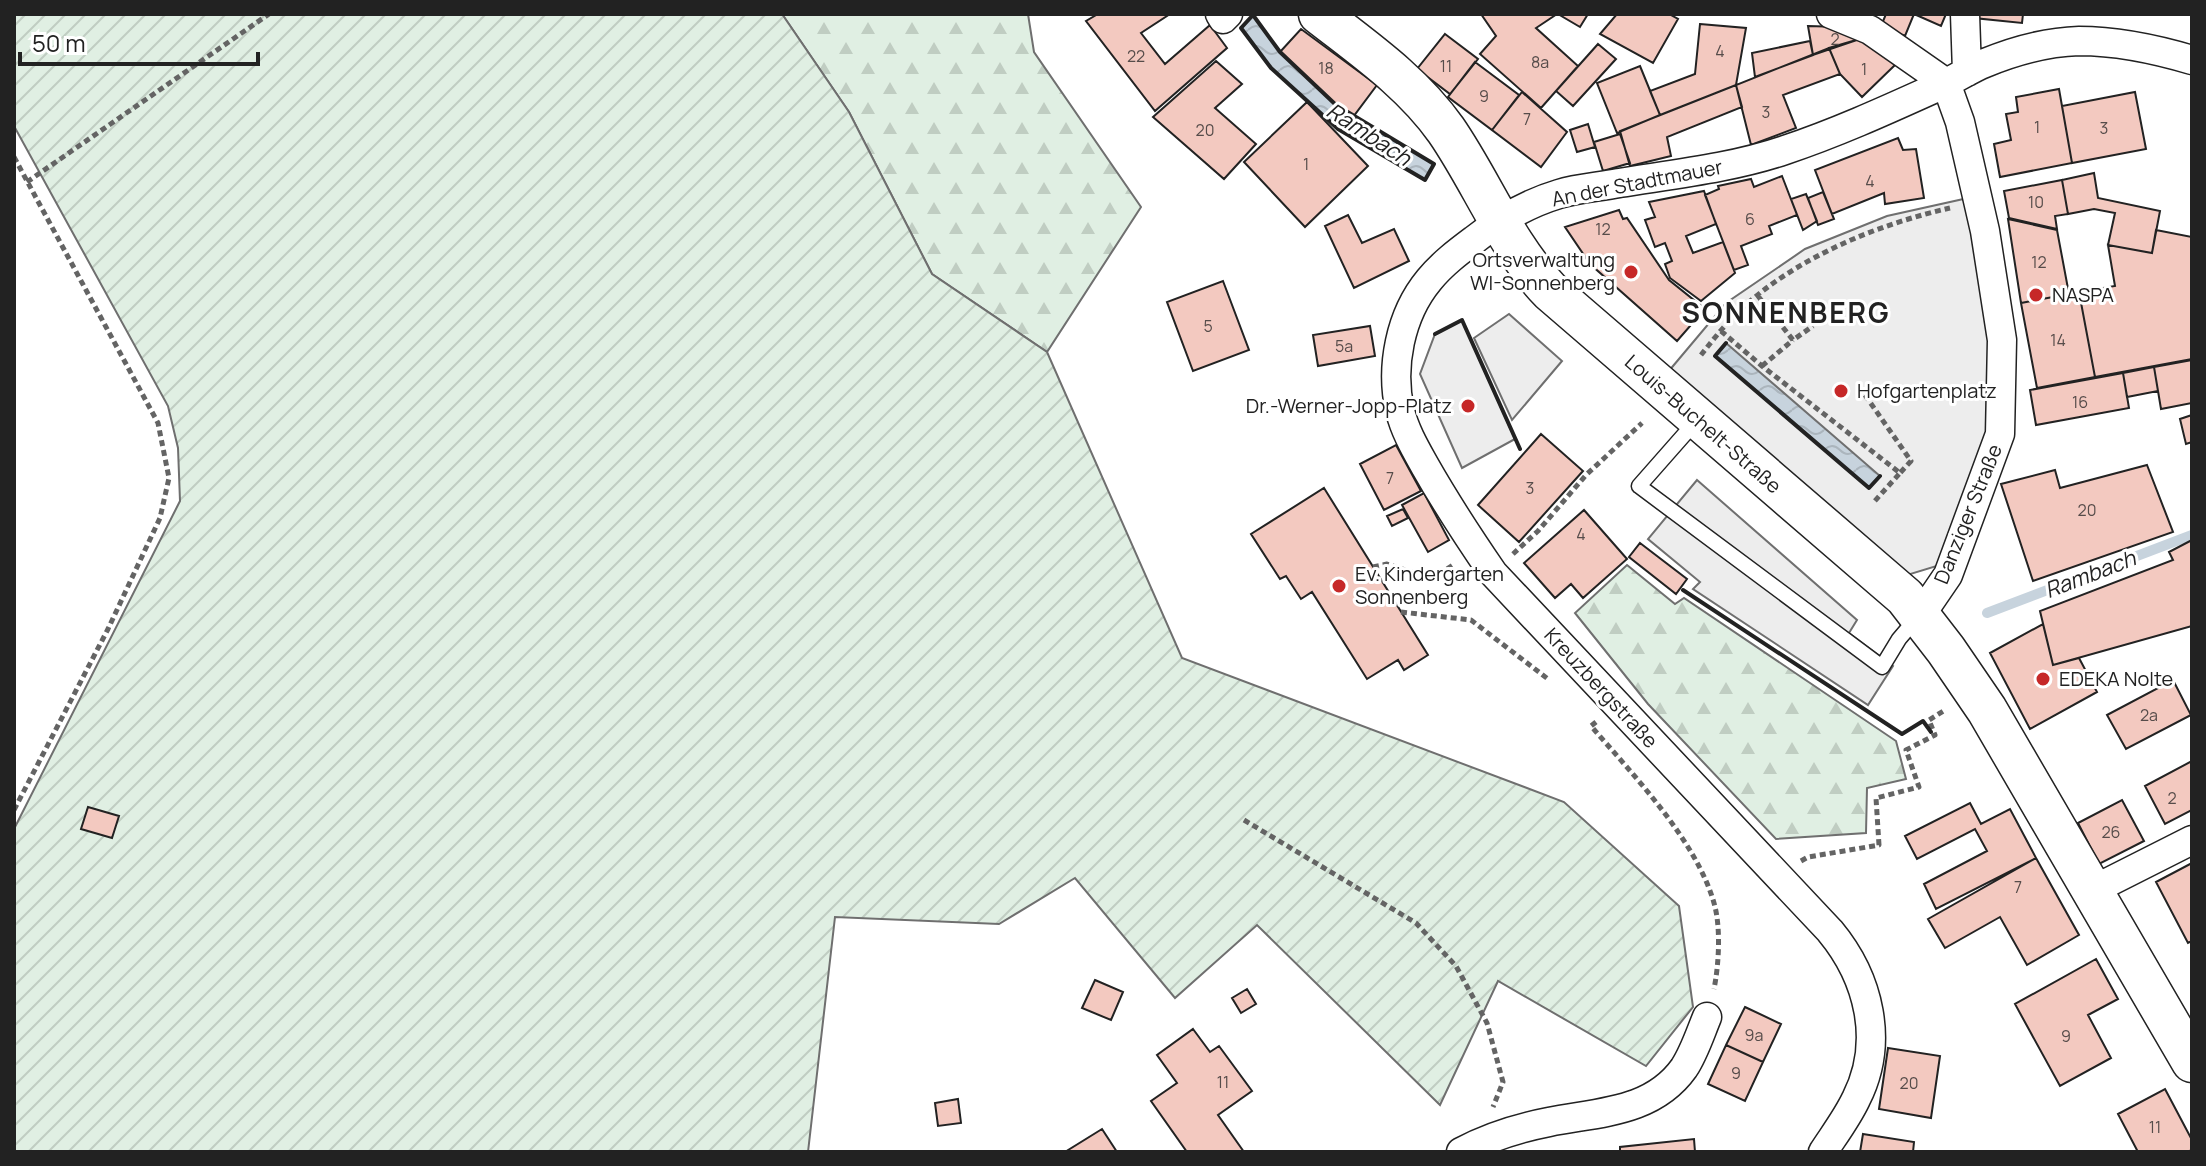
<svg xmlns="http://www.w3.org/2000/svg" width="2206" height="1166" viewBox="0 0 2206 1166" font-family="Manrope,sans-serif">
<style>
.forest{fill:url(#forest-firs);stroke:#6f6f6f;stroke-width:2}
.garden{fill:url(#garden-furrows);stroke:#6f6f6f;stroke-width:2}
.parking{fill:#ededed;stroke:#6f6f6f;stroke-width:2}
.water{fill:url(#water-waves);stroke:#6f6f6f;stroke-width:2}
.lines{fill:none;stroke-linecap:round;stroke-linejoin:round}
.stream{stroke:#c7d3dd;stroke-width:10}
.building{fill:#f3c9c0;stroke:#222;stroke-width:2}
.lane-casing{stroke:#222;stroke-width:17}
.street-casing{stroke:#222;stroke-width:31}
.secondary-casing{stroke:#222;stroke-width:43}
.path{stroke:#646464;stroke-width:5;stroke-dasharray:6 4;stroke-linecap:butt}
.lane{stroke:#fff;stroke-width:14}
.street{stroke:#fff;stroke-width:28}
.secondary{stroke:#fff;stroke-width:40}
.wall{stroke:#222;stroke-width:4}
.poi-dot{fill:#c62828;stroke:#fff;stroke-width:3}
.labels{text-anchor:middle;stroke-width:6;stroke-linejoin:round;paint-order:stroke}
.number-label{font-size:16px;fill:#564c4a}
.street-label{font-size:20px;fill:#222;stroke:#fff}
.poi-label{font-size:20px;fill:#222;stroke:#fff;text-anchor:start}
.water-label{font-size:22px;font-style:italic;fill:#222;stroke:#fff}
.district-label{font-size:28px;font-weight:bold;letter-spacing:2px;fill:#222;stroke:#fff}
</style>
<defs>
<pattern id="forest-firs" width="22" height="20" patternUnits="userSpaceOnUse" patternTransform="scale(2)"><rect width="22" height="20" fill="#e0efe3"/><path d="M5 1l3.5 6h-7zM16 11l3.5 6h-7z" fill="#c0cdc2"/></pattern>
<pattern id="garden-furrows" width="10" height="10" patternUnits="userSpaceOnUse" patternTransform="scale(2)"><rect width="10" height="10" fill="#e0efe3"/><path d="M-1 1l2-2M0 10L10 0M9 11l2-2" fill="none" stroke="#c0cdc2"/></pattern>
<pattern id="water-waves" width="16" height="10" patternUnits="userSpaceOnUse" patternTransform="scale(2)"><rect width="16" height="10" fill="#c7d3dd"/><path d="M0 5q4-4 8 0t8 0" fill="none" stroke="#abb5bd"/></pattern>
</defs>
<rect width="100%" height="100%" fill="#fff"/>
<path class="forest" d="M782 14H1028L1034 52 1141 207 1047 352 932 274 849 112Z
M1627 565 1675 604 1684 598 1896 741 1906 779 1867 788 1866 833 1776 839 1648 704 1575 613Z"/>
<path class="garden" d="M14 14H782L849 112 932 274 1047 352 1182 658 1564 802 1679 906 1693 1007 1646 1066 1498 981 1440 1105 1257 925 1175 998 1075 878 999 924 835 917 808 1152H14V829L180 501 178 448 168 406 14 126Z"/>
<path class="parking" d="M1968 198 1993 344 1989 430 1940 565 1904 576 1668 372 1726 303 1805 249 1887 216Z
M1509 314 1562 361 1512 420 1474 338Z
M1462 320 1515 439 1462 468 1420 374 1435 334Z
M1697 480 1857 620 1849 633 1893 666 1868 705 1693 589 1700 582 1648 539Z"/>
<path class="water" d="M1253 15 1280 52 1336 105 1434 164 1425 180 1338 129 1271 68 1241 28Z
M1726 343 1880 476 1869 488 1715 356Z"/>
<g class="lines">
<path class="stream" d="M1987 613 2192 535"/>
</g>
<path class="building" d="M1098 14H1170L1141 33 1165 64 1210 25 1227 48 1155 111 1086 21Z
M1481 14H1557L1536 28 1578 66 1541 108 1480 54 1496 36Z
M1558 14H1588L1580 27Z
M1617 14H1669L1678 19 1653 63 1600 34Z
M1886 14H1914L1905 36 1881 26Z
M1914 14H1946L1941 26Z
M1975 14H2023L2022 23 1974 18Z
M1700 24 1746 28 1736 85 1660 115 1650 91 1695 74Z
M1808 26 1841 27 1866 37 1813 55Z
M1301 29 1377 85 1353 117 1336 105 1280 52Z
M1445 34 1478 59 1450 94 1417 69Z
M1866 37 1895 65 1862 97 1840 74 1829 48Z
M1810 41 1813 55 1755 77 1752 53Z
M1598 44 1616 59 1573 106 1556 91Z
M1829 48 1840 74 1783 95 1796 128 1751 145 1736 85Z
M1216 61 1242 84 1215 108 1256 144 1224 179 1153 117Z
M1475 62 1519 95 1492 130 1448 97Z
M1640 66 1660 115 1617 133 1597 83Z
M1736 85 1742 107 1667 137 1671 156 1630 166 1620 131Z
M2059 89 2072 163 2000 177 1994 144 2011 140 2006 114 2018 112 2016 97Z
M1522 92 1567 132 1541 167 1492 130Z
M2135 92 2146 149 2072 163 2062 106Z
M1307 102 1368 166 1305 227 1244 162Z
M1588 124 1595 147 1577 152 1570 130Z
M1620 134 1630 163 1603 171 1594 142Z
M1898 138 1903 150 1916 149 1924 198 1885 204 1884 193 1832 214 1815 170Z
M2094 173 2098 198 2160 211 2152 253 2108 245 2115 213 2094 209 2068 214 2062 180Z
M1782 176 1797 215 1769 226 1772 234 1741 246 1748 265 1734 270 1705 195 1719 189 1718 186 1751 179 1754 187Z
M2062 180 2068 214 2055 216 2057 229 2009 218 2004 191Z
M1704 191 1716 224 1686 236 1693 253 1723 242 1735 273 1701 301 1670 278 1665 264 1672 261 1665 243 1655 247 1645 220 1655 217 1649 202Z
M1823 192 1834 219 1818 225 1808 198Z
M1806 194 1817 221 1803 230 1791 199Z
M1619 210 1623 219 1627 218 1669 280 1705 309 1677 341 1590 264 1565 227Z
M1348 215 1362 243 1394 229 1409 261 1354 288 1325 226Z
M2008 219 2057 230 2069 294 2021 303Z
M2156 230 2192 237V359L2095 377 2079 292 2115 286 2108 245 2152 253Z
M1223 281 1249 350 1193 371 1167 302Z
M2079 292 2095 377 2037 388 2021 303Z
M1370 326 1375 356 1318 366 1313 335Z
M2192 360V403L2161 409 2154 367Z
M2154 367 2158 391 2127 397 2123 373Z
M2123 373 2129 408 2036 425 2030 390Z
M2192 415V442L2186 444 2180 419Z
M1541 434 1583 471 1519 542 1478 505Z
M1396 445 1421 491 1384 510 1360 464Z
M2147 465 2173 532 2033 581 2001 484 2055 470 2060 488Z
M1324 488 1428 655 1404 670 1398 660 1367 679 1312 592 1301 599 1286 576 1280 579 1251 534Z
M1424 493 1449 540 1428 552 1402 505Z
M1403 509 1408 518 1392 526 1387 516Z
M1584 510 1627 559 1583 598 1571 584 1555 598 1524 563Z
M2192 540V626L2053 665 2040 611 2173 560 2169 552Z
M1640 543 1687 579 1676 594 1629 557Z
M2043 624 2053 665 2079 658 2097 692 2030 729 1990 653Z
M2173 680 2191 715 2126 749 2107 715Z
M2192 761V810L2165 824 2145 786Z
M2122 800 2144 841 2099 864 2078 823Z
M1970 803 1981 824 2010 809 2036 858 1936 909 1924 884 1987 851 1975 829 1917 859 1905 836Z
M88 807 119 816 112 838 81 829Z
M2036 858 2079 935 2027 965 2000 917 1945 948 1928 919Z
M2192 863V941L2188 943 2156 882Z
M2096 959 2118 999 2088 1015 2111 1058 2060 1086 2015 1004Z
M1095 980 1123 992 1111 1020 1082 1008Z
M1247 989 1256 1004 1241 1013 1232 998Z
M1745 1007 1781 1024 1763 1062 1726 1045Z
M1193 1029 1210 1052 1219 1046 1252 1091 1218 1115 1244 1152H1187L1151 1101 1177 1083 1157 1055Z
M1726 1045 1763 1062 1745 1101 1708 1084Z
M1888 1048 1940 1056 1931 1118 1879 1109Z
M2165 1089 2192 1140V1150L2187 1152H2138L2118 1114Z
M958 1099 961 1123 938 1126 935 1103Z
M1102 1129 1117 1152H1065Z
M1863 1134 1914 1142 1913 1152H1860Z
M1694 1139 1695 1152H1620V1147Z"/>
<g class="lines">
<defs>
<path id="lane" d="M1698 419 1639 486 1882 667 1899 639 1916 619"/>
<path id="street" d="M1220 14 1223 19 1228 14
M1831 14 1870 30 1946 83
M1965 14 1967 72
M1920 616 1948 575 2000 434 2002 340 1985 231 1960 122 1946 83
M2093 890 2192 840
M1461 1152C1489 1137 1518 1128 1549 1122 1598 1112 1652 1113 1684 1068 1694 1053 1700 1034 1707 1017
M1823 1152C1834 1135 1847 1118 1856 1099 1885 1042 1869 978 1830 931L1493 573C1469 538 1446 503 1425 466 1415 448 1405 431 1400 411 1390 367 1400 315 1429 280 1442 264 1458 252 1474 240 1499 220 1529 203 1559 194 1578 188 1599 187 1619 183 1675 174 1732 168 1785 150 1839 132 1891 108 1942 85 1957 78 1970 69 1985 63 2014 51 2047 42 2079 41 2118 41 2155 49 2192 60"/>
<path id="secondary" d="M1319 14C1364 49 1412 82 1446 130 1482 182 1505 244 1550 291L1905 597 1946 650 1987 710 2192 1062"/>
</defs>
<use href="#lane" class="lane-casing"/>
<use href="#street" class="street-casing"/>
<use href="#secondary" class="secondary-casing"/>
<path class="path" d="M14 157 158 423 169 478 160 518 108 629 14 810
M27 182 269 14
M1758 296 1793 340 1813 326
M1721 331 1762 366 1900 473 1873 503
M1701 355C1712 341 1724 326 1737 313 1793 259 1875 225 1950 208
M1762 366 1793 340
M1865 395 1911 461 1900 473
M1513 554 1538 531 1586 475 1642 423
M1373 567 1387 564 1432 579 1453 565
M1401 612 1471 620 1548 679
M1596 722 1591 726C1634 776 1696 840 1714 903 1721 927 1719 964 1714 989
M1244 820 1416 923 1456 966 1487 1023 1503 1082 1493 1107
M1801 861 1808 857 1879 845 1876 798 1919 787 1906 750 1935 735 1929 720 1945 710"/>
<use href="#lane" class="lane"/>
<use href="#street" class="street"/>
<use href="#secondary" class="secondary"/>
<path class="wall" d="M1253 15 1280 52 1336 105 1434 164 1425 180 1338 129 1271 68 1241 28Z
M1435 334 1462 320 1520 449
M1726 343 1715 356 1869 488 1880 476
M1683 590 1902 734 1923 721 1931 732"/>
</g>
<g class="poi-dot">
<circle cx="1631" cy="272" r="8"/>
<circle cx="2036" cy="295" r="8"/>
<circle cx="1841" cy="391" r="8"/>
<circle cx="1468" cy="406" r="8"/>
<circle cx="1339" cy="586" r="8"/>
<circle cx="2043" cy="679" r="8"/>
</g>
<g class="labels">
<g class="number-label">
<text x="1835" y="45">2</text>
<text x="1720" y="57">4</text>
<text x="1136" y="62">22</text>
<text x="1540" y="68">8a</text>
<text x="1446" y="72">11</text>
<text x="1326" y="74">18</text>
<text x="1864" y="75">1</text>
<text x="1484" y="102">9</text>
<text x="1766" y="118">3</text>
<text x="1527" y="125">7</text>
<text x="2037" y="133">1</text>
<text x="2104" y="134">3</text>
<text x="1205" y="136">20</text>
<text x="1306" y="170">1</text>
<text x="1870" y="187">4</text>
<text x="2036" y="208">10</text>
<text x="1750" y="225">6</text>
<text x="1603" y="235">12</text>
<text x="2039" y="268">12</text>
<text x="1208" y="332">5</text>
<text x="2058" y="346">14</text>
<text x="1344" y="352">5a</text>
<text x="2080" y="408">16</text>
<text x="1390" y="484">7</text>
<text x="1530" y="494">3</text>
<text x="2087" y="516">20</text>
<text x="1581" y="540">4</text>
<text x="2149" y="721">2a</text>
<text x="2172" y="804">2</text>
<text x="2111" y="838">26</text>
<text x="2018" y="893">7</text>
<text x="1754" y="1041">9a</text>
<text x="2066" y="1042">9</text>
<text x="1736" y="1079">9</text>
<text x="1223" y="1088">11</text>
<text x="1909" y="1089">20</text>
<text x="2155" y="1133">11</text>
</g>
<g class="street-label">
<text transform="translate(1637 183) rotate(-11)" y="7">An der Stadtmauer</text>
<text transform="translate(1703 424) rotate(41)" y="7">Louis-Buchelt-Straße</text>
<text transform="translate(1968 514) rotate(-68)" y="7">Danziger Straße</text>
<text transform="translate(1601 688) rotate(47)" y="7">Kreuzbergstraße</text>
</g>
<g class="poi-label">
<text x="1615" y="267" text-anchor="end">Ortsverwaltung<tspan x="1615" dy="23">WI-Sonnenberg</tspan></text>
<text x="2052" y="302">NASPA</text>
<text x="1857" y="398">Hofgartenplatz</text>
<text x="1452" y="413" text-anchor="end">Dr.-Werner-Jopp-Platz</text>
<text x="1355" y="581">Ev. Kindergarten<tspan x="1355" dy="23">Sonnenberg</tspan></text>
<text x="2059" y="686">EDEKA Nolte</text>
</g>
<g class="water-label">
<text transform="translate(1369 134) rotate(33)" y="8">Rambach</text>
<text transform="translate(2090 574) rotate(-21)" y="8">Rambach</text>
</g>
<g class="district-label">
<text x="1786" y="323">SONNENBERG</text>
</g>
</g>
<rect width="2206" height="1166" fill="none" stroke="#222222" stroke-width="32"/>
<path d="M20 52v12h238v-12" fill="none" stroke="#222222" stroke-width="4"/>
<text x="32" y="52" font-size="24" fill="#222222" stroke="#ffffff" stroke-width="6" paint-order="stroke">50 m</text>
</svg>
